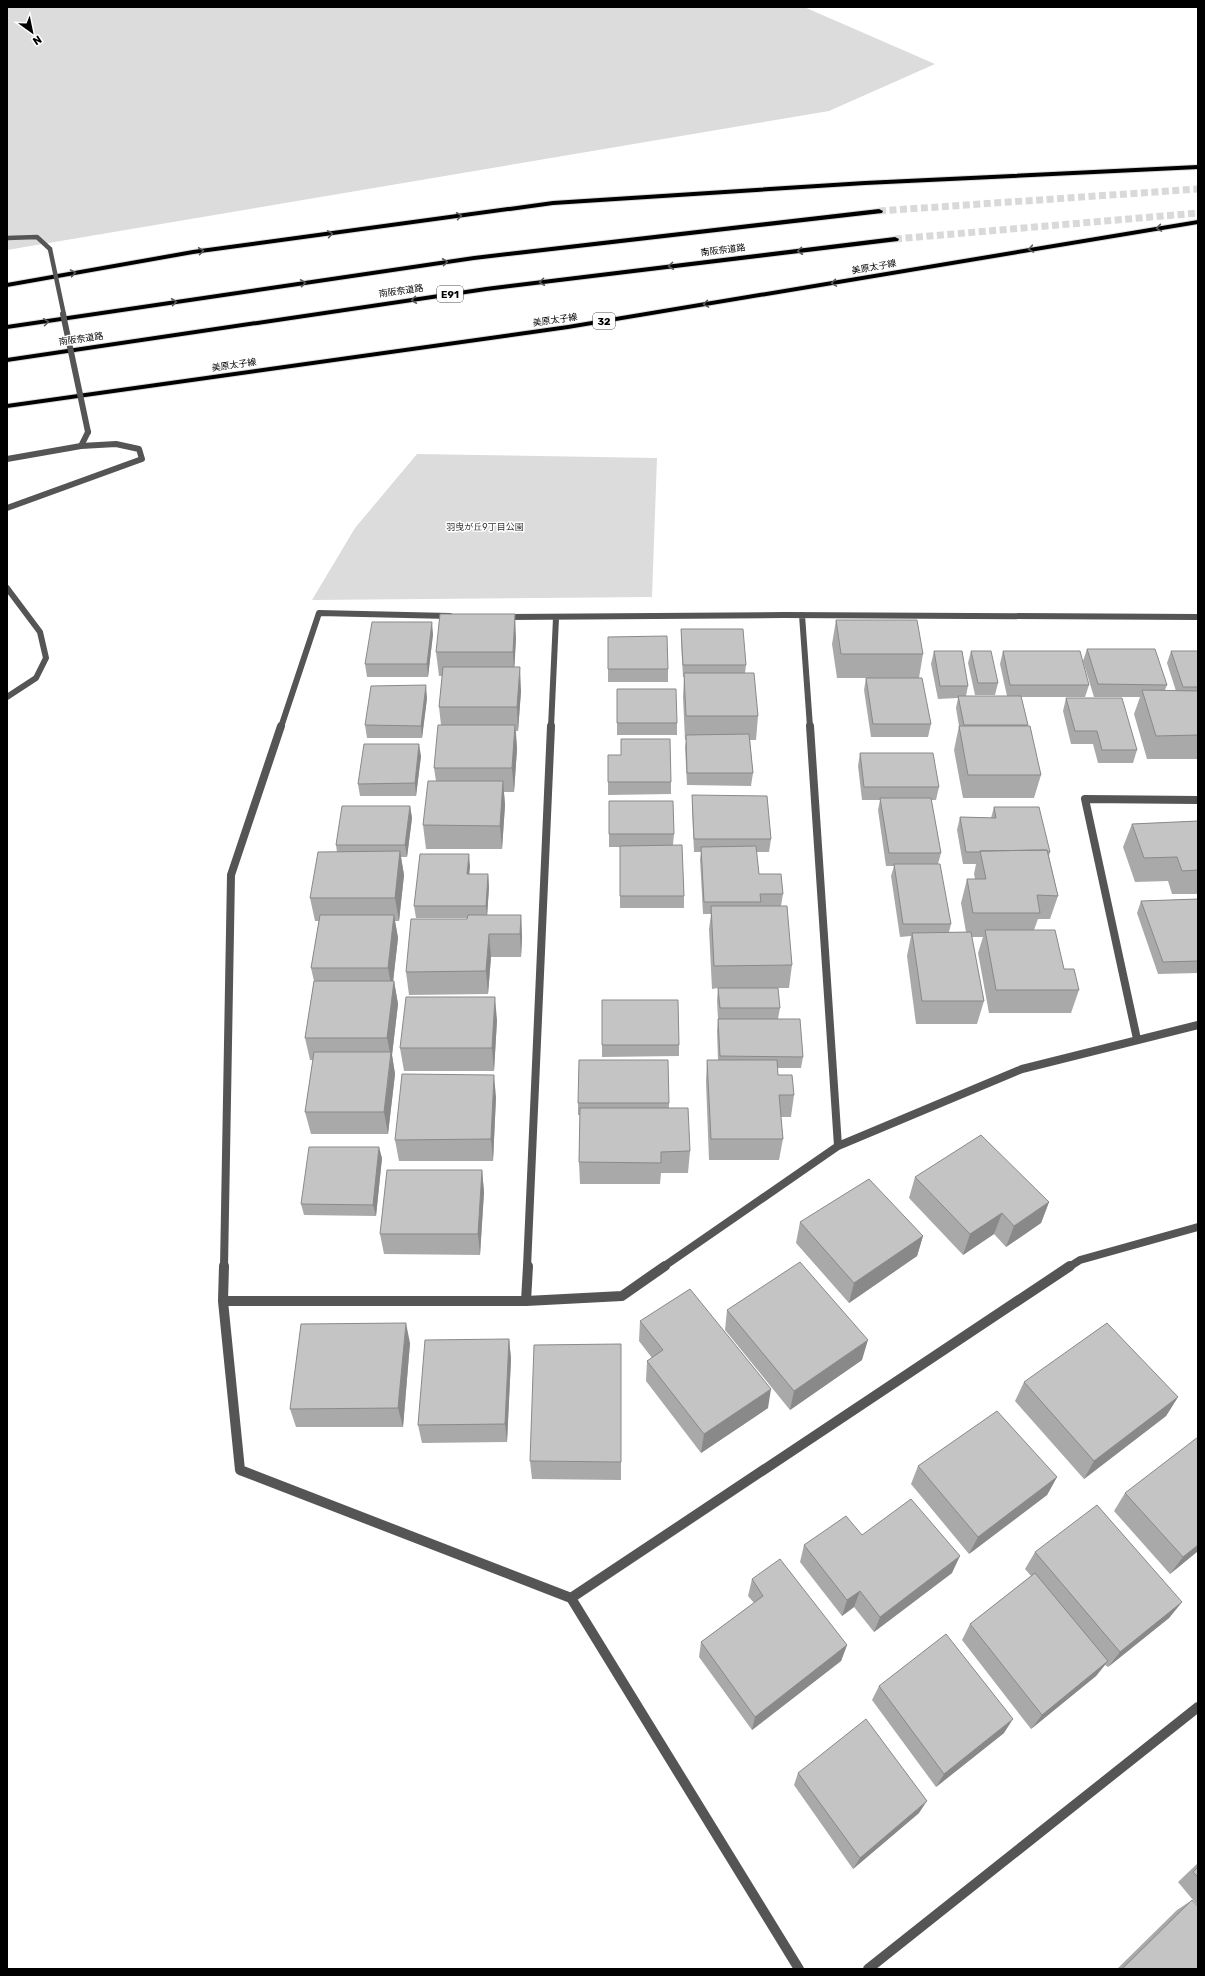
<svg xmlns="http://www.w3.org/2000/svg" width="1205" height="1976" viewBox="0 0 1205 1976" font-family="Rubik,'Noto Sans JP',sans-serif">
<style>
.green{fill:#dcdcdc}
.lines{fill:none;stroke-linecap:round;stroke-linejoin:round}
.motorway-tunnel{stroke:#d9d9d9;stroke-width:7;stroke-dasharray:7 3.5;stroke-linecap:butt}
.primary-casing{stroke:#dbdbdb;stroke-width:2}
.motorway-casing{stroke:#dbdbdb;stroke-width:2}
.service{stroke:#555;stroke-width:6}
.minor-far3{stroke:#555;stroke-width:4.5}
.minor-far2{stroke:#555;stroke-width:6}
.minor-far1{stroke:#555;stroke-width:8}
.minor{stroke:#555;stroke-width:10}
.primary{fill:#000;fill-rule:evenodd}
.motorway{fill:#000;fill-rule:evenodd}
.minor-bridge-far1{stroke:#555;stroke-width:4.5}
.minor-bridge{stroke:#555;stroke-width:6}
.wall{fill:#a9a9a9}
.shaded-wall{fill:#898989}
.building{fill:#c4c4c4;stroke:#898989}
.oneway{stroke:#595959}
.labels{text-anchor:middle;stroke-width:3;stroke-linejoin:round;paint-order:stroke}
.far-street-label{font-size:9px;fill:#000;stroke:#fff}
.far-park-label{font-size:9px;fill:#333;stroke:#fff}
.shield{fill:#fff;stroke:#4c4c4c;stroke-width:1}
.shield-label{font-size:10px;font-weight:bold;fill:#000}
</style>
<rect width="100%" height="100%" fill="#fff"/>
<path class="green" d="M7 7H804L935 64 829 111 7 250Z
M417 454 657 458 652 597 312 600 355 528Z"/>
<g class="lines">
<path class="motorway-tunnel" d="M879 211 1198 189
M895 239 1198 213"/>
<defs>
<path id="primary" d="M1198 165V169L865 185 553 205 193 254 7 287V283L193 250 553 201 865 181Z
M1198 220V224L568 329 7 408V404L568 325Z"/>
<path id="motorway" d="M879 209 883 211 882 213 474 260 7 329V325L474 256Z
M895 237 899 239 898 241 486 291 7 362V358L486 287Z"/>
</defs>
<use href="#primary" class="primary-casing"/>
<use href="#motorway" class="motorway-casing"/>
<path class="service" d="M7 508 142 459 139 449 116 444 81 446
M7 588 40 632 46 658 36 678 7 697"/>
<path class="minor-far3" d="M7 238 37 237 50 249"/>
<path class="minor-far2" d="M7 459 81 446 88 432
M802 615 810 727
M504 617 784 615 1198 617
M281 727 319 613 450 616
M551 727 556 618"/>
<path class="minor-far1" d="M810 726 838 1146
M1137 1039 1085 799 1198 800
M224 1267 231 875 281 726
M527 1267 551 726
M663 1267 838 1146 1022 1069 1198 1025
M1069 1267 1080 1260 1198 1227"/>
<path class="minor" d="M224 1266 223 1301 240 1470 571 1598 799 1969
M223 1301H526L622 1296 665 1266
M526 1301 528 1266
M571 1598 1070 1266
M868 1969 1198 1707"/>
<use href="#primary" class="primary"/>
<use href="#motorway" class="motorway"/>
<path class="minor-bridge-far1" d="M50 249 64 315"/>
<path class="minor-bridge" d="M63 314 88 432"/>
</g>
<path class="wall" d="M836 620 923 654 919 678 931 724 928 737H871L864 690 866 678H837L832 644Z
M681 629 746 665 745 673 758 716 756 740H750L753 773 751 786 687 785 685 747 686 740H685L683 697 684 677H683L681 642Z
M433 634 428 677H367L365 664Z
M608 637 668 669V682H608Z
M516 638 514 667 521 691 518 731H516L517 749 514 792H504L505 805 502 849H426L423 825 436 781 434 768 441 725 439 707 442 676H439L436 652Z
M1087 649 1167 685 1165 690 1176 691 1167 663 1171 651H1198V759H1147L1134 714 1140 697H1094L1083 661Z
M934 651 968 686 966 696H1007L1000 664 1003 651 1089 685 1085 697H1021L1028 725 1027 726 1041 775 1034 798H963L954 750 959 726 956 708 958 698 938 699 931 664Z
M971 651 998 683 995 695H975L968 663Z
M617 689 677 723V735H617Z
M427 698 422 738H367L365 725Z
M1066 698 1137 750 1133 763H1098L1093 744H1071L1063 711Z
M860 753 939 787 936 800H931L941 853 938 864 951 924 949 932H966L961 903 967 879H975L974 874 976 864H963L957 830 960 817 991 818 994 807 1050 852 1049 856 1058 896 1050 919H1038L1034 930 1079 990 1071 1013H989L978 953 983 937H971L984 1001 977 1024H916L907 956 911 936 900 937 891 876 894 866H886L878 810 880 800H862L858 766Z
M608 755 671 782V794L608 795Z
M421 756 416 796H360L358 784Z
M692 795 771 839 769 852H756L759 874 783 894 781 906 792 965 789 988H753L780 1008 778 1019 803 1057 801 1068H777L778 1075 794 1095 791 1117H781L783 1139 779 1160H709L706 1082 707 1060H718L717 1031 718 1019 717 1000 718 988 712 989 709 929 711 914H703L700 859 701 852H694L692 808Z
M609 801 674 834 673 845 684 896V908H620V847H609Z
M410 806 412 818 407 857H401L404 875 399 921H395L398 938 393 981H394L398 1004 392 1055 395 1074 388 1134H311L305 1112 313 1060H310L305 1038 314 981 311 968 319 921H315L310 898 337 852 336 845Z
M1198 821V894H1172L1168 881 1135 882 1123 847 1132 824Z
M470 866 469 874H488L489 887 487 915H521L522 938 521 957H491L488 994 409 995 406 972 467 919V918H416L414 906Z
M1198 899V973L1158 974 1137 913 1141 901Z
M602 1000 679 1045V1056L602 1057Z
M497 1020 494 1071H404L400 1048Z
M496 1097 493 1161H399L395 1140Z
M578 1103H669V1108L690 1151 688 1173H661L660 1184H580L579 1162 580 1115H578Z
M382 1158 376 1216 304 1215 301 1204Z
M482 1170 484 1192 480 1255 384 1254 380 1234Z
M915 1177 1049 1202 1041 1223 1006 1247 994 1234 963 1255 909 1198Z
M800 1222 923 1236 917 1256 849 1303 796 1243Z
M727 1310 862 1360 790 1410 725 1330Z
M640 1321 768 1408 701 1453 646 1381 647 1361 652 1358 639 1341Z
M509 1339 511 1359 507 1442 422 1443 418 1425Z
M410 1343 403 1427H296L290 1409Z
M1024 1382 1178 1397 1166 1416 1084 1479 1015 1401Z
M530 1461 621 1462V1480L532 1479Z
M918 1466 1057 1477 1047 1495 969 1554 911 1484Z
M1125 1493 1198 1551 1170 1574 1114 1511Z
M862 1535 952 1573 874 1632 854 1607 842 1616 800 1562 804 1545Z
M1035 1552 1182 1602 1169 1618 1108 1667 1105 1665 1096 1676 1031 1729 962 1640 970 1624 1031 1576 1025 1569Z
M752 1579 847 1645 841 1661 752 1730 699 1657 701 1642 754 1603 748 1596Z
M879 1686 1004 1733 936 1787 872 1700Z
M798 1773 919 1813 853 1869 794 1785Z
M1198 1863V1906L1178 1882Z
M1192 1900 1198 1969H1117L1177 1910Z"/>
<path class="shaded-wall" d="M515 614 516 638 514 676 513 652Z
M432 622 433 634 428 677 427 664Z
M520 667 521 691 518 731 517 707Z
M426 685 427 698 422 738 421 726Z
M515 725 517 749 514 792 512 768Z
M419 744 421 756 416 796 415 783Z
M503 781 505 805 502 849 500 826Z
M410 806 412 818 407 857 405 845Z
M400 851 404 875 399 921 395 898Z
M469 854 470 866 468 887 467 874Z
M488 874 489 887 487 918 486 906Z
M394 915 398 938 392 991 388 968Z
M521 915 522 938 521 957 520 934Z
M489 934 491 957 488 994 486 971Z
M394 981 398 1004 392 1055 395 1074 388 1134 384 1112 391 1057 387 1038Z
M495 997 497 1020 494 1071 492 1048Z
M494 1075 496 1097 493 1161 491 1139Z
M379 1147 382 1158 376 1216 373 1205Z
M482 1170 484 1192 480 1255 478 1234Z
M1049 1202 1041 1223 1006 1247 1014 1226Z
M1002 1213 994 1234 963 1255 970 1234Z
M923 1236 917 1256 849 1303 854 1283Z
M406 1323 410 1343 403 1427 398 1408Z
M509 1339 511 1359 507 1442 505 1424Z
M868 1340 862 1360 790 1410 794 1391Z
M771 1389 768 1408 701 1453 704 1434Z
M1178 1397 1166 1416 1084 1479 1094 1461Z
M1057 1477 1047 1495 969 1554 978 1537Z
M1198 1545V1551L1170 1574 1183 1557Z
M960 1556 952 1573 874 1632 880 1617Z
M860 1591 854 1607 842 1616 847 1600Z
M1182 1602 1169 1618 1108 1667 1120 1652Z
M847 1645 841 1661 752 1730 755 1717Z
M1108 1661 1096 1676 1031 1729 1042 1715Z
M1013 1719 1004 1733 936 1787 944 1774Z
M927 1801 919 1813 853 1869 860 1858Z"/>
<path class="building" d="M440 614H515L513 652H436Z
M836 620H917L923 654H841Z
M372 622H432L427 664H365Z
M681 629H743L746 665H683Z
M667 636 668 669H608V637Z
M1087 649H1155L1167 685 1098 684Z
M934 651H962L968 686H940Z
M971 651H991L998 683H978Z
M1003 651H1080L1089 685H1010Z
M1171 651H1198V687H1183Z
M443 667H520L517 707H439Z
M684 673H754L758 716H686Z
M866 678H922L931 724H873Z
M426 685 421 726 365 725 371 686Z
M617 689H676L677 723H617Z
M1142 690 1198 691V735L1156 736Z
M958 696H1021L1028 725H964Z
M1066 698H1122L1137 750H1102L1097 731H1075Z
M438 725H515L512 768H434Z
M959 726H1030L1041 775H968Z
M749 734 753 773H687L686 735Z
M621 739H670L671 782H608V755H621Z
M364 744H419L415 783 358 784Z
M860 753H933L939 787H864Z
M428 781H503L500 826 423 825Z
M692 795 767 796 771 839H694Z
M880 798H931L941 853H889Z
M609 801H673L674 834H609Z
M342 806H410L405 845H336Z
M994 807H1039L1050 852H1048L1047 850 980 851 979 852H966L960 817 996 818Z
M1198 821V870L1182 871 1177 857 1144 858 1132 824Z
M682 845 684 896H620V846Z
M756 846 759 874H781L783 894H760L761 902H704L701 847Z
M1047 850 1058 896 1037 895 1040 913H973L967 879H986L980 851Z
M400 851 395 898H310L318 852Z
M420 854H469L467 874H488L486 906H414Z
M894 864H940L951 924H903Z
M1198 899V961L1163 962 1141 901Z
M711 906H787L792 965 714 966Z
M320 915H394L388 968H311Z
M468 915H521L520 934H489L486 971 406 972 411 919H467Z
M985 930H1055L1064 969H1074L1079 990H996Z
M971 932 984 1001H922L912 933Z
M314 981H394L387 1038H305Z
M718 988H778L780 1008H720Z
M406 997H495L492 1048H400Z
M602 1000H678L679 1045H602Z
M718 1019H800L803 1057 720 1056Z
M314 1052H391L384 1112H305Z
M579 1060H668L669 1103H578Z
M707 1060H777L778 1075H792L794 1095H779L783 1139H711Z
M402 1074 494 1075 491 1139 395 1140Z
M580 1108H688L690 1151 661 1152V1163L579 1162Z
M981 1135 1049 1202 1014 1226 1002 1213 970 1234 915 1177Z
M309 1147H379L373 1205 301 1204Z
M387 1170H482L478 1234H380Z
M869 1179 923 1236 854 1283 800 1222Z
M800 1262 868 1340 794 1391 727 1310Z
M690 1289 771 1389 704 1434 647 1361 663 1350 640 1321Z
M406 1323 398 1408 290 1409 301 1324Z
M1107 1323 1178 1397 1094 1461 1024 1382Z
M509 1339 505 1424 418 1425 425 1340Z
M621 1344V1462L530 1461 534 1345Z
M997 1411 1057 1477 978 1537 918 1466Z
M1198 1437V1545L1183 1557 1125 1493Z
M911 1499 960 1556 880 1617 860 1591 847 1600 804 1545 846 1516 862 1535Z
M1097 1505 1182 1602 1120 1652 1035 1552Z
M780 1559 847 1645 755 1717 701 1642 763 1596 752 1579Z
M1035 1573 1108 1661 1042 1715 970 1624Z
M946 1634 1013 1719 944 1774 879 1686Z
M866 1719 927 1801 860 1858 798 1773Z
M1198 1867V1877L1193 1872Z
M1192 1900 1198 1907V1969H1122Z"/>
<defs><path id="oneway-chevron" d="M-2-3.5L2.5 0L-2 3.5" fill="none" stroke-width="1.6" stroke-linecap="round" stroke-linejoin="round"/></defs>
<g class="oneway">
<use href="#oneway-chevron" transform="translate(459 216) rotate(-8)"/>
<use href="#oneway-chevron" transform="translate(1159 228) rotate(171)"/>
<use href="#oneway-chevron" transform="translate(330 234) rotate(-8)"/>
<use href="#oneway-chevron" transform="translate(1031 249) rotate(170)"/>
<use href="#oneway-chevron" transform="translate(201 251) rotate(-8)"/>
<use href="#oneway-chevron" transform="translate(800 251) rotate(173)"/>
<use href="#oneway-chevron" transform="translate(445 262) rotate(-8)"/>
<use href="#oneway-chevron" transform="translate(671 266) rotate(173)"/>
<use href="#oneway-chevron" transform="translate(73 273) rotate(-10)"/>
<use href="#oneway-chevron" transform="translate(542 282) rotate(173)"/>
<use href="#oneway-chevron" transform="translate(303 283) rotate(-8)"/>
<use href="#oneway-chevron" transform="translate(834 283) rotate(171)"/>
<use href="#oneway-chevron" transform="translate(414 300) rotate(172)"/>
<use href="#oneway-chevron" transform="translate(174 302) rotate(-8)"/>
<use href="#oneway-chevron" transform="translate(706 304) rotate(171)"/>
<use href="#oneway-chevron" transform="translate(46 322) rotate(-8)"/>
</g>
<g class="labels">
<g class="far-street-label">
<text transform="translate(723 250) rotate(-7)" y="3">南阪奈道路</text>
<text transform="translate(874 267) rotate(-10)" y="3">美原太子線</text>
<text transform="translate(401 291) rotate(-8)" y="3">南阪奈道路</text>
<text transform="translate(555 320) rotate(-8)" y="3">美原太子線</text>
<text transform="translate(81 339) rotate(-8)" y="3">南阪奈道路</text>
<text transform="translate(234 365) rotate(-8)" y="3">美原太子線</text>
</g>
<g class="far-park-label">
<text x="485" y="530">羽曳が丘9丁目公園</text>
</g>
<g class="shield">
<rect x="437" y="286" width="26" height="16" rx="3"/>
<rect x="593" y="313" width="22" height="16" rx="3"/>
</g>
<g class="shield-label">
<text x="450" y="298">E91</text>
<text x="604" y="325">32</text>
</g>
</g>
<rect width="1205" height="1976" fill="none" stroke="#000000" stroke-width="16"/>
<g transform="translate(32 32) rotate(147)" stroke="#ffffff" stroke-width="3" paint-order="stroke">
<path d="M0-3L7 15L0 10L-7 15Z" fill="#000000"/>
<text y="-6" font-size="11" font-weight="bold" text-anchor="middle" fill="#000000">N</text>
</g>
</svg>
